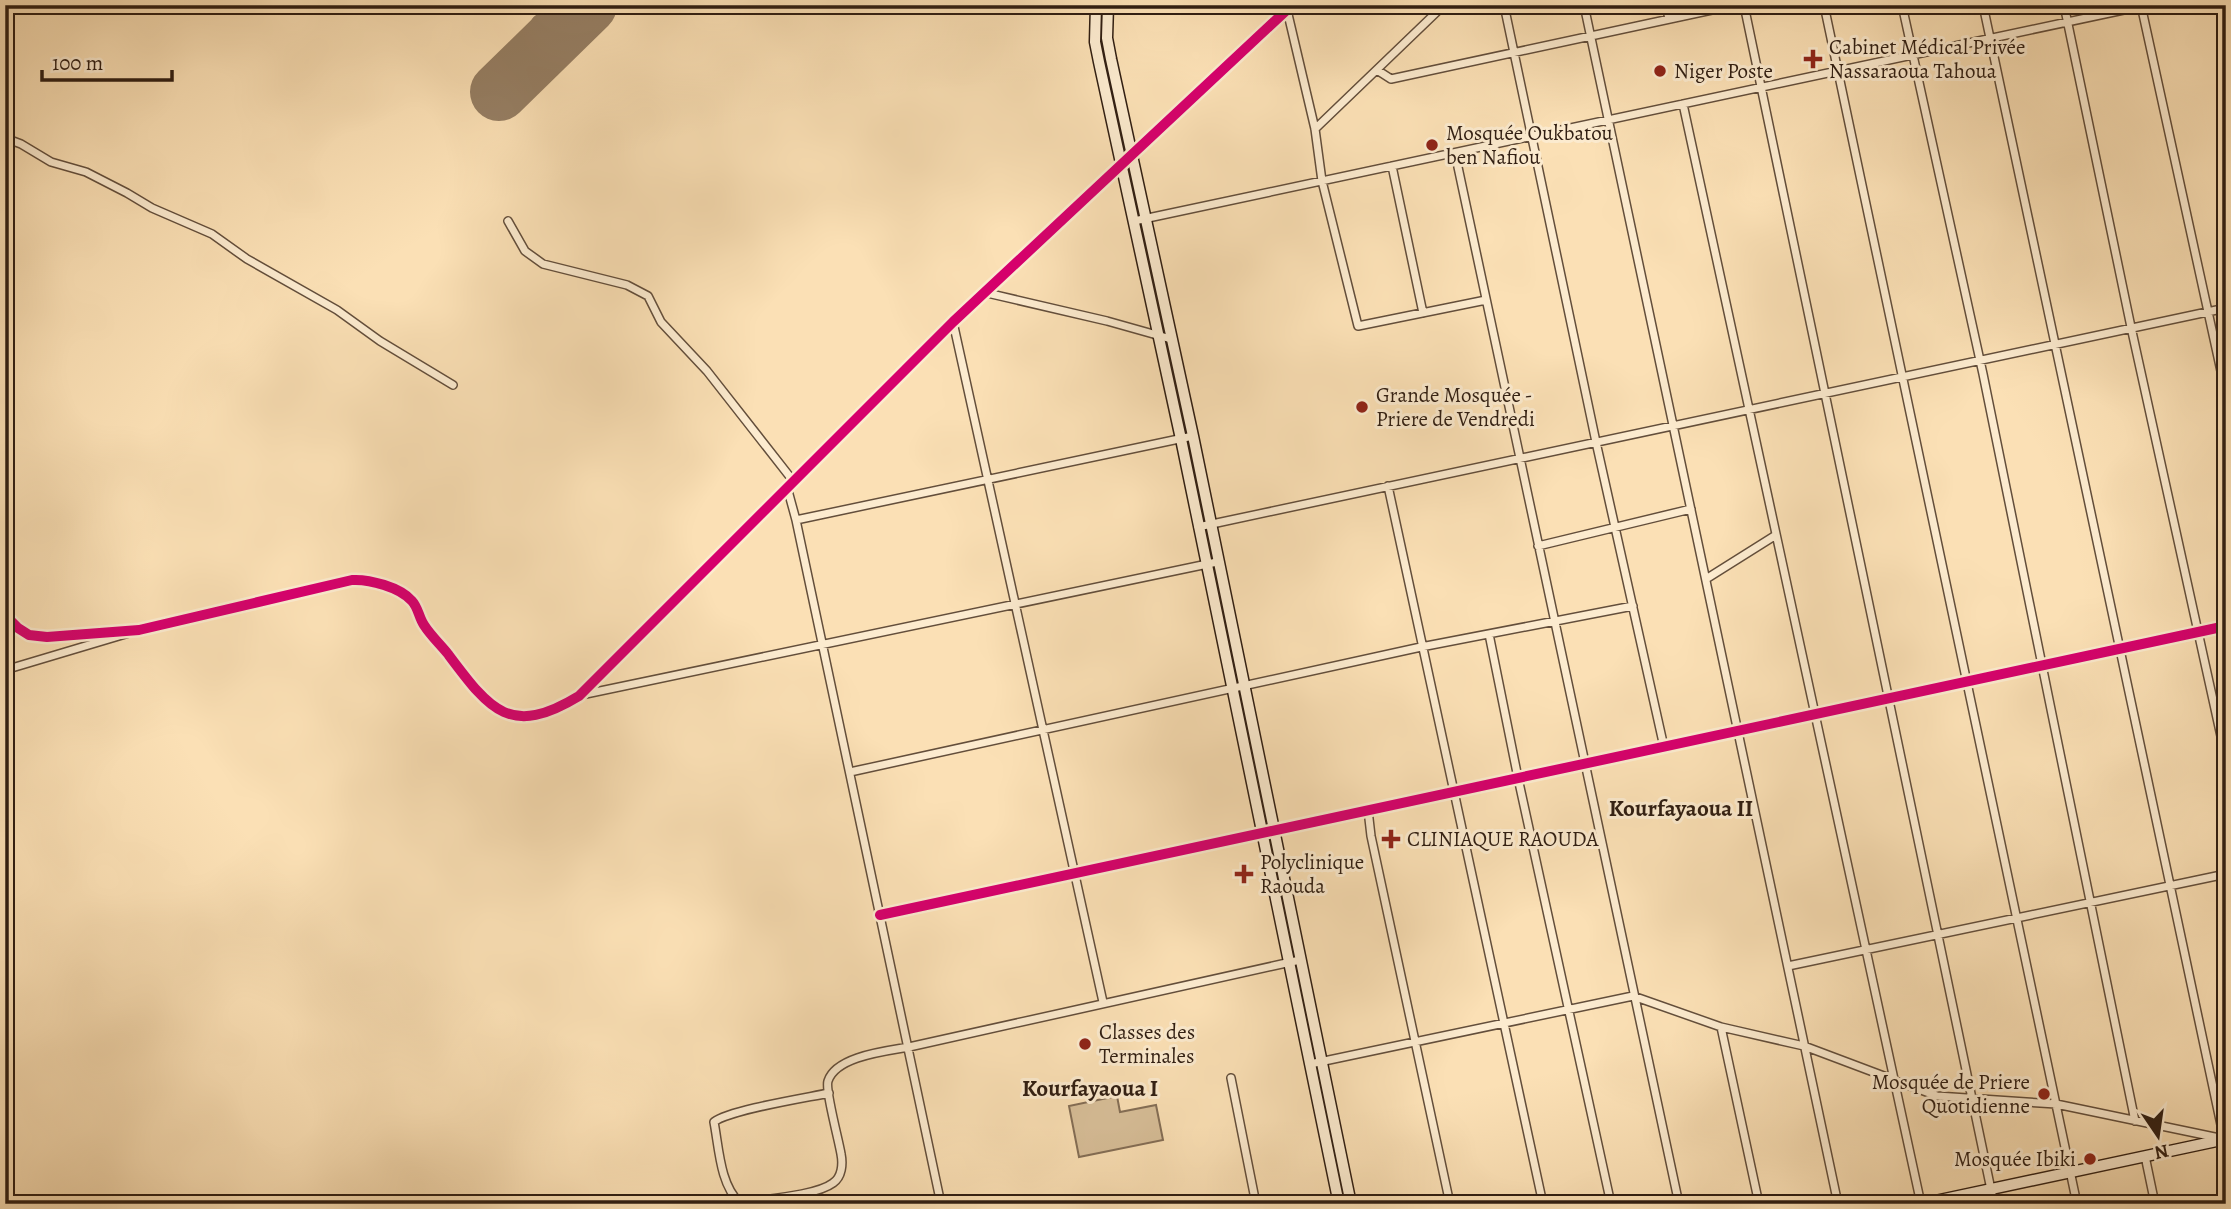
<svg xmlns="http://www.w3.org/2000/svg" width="2231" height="1209" viewBox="0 0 2231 1209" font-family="Alegreya,serif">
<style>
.green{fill:#d8bf99;stroke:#846e56;stroke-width:2}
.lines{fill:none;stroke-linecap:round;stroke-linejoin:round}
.taxiway{stroke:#967f64;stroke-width:23}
.runway{stroke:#967f64;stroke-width:58}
.street-casing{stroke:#634e3b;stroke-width:10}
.secondary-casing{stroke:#301e12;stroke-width:13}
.street{stroke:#fcebcf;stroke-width:7}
.secondary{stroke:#fcebcf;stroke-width:10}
.cycleway-casing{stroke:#fcebcf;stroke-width:15}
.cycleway{stroke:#d6006c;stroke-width:10}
.poi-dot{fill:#8f2418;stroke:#fcebcf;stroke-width:2.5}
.labels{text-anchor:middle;stroke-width:6;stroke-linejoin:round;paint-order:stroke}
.poi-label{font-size:21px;fill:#301e12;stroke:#fcebcf;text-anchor:start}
.neighbourhood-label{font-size:23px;font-weight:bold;fill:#301e12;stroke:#fcebcf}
</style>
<rect width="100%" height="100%" fill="#fbe0b5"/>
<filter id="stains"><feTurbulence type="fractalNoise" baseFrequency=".00286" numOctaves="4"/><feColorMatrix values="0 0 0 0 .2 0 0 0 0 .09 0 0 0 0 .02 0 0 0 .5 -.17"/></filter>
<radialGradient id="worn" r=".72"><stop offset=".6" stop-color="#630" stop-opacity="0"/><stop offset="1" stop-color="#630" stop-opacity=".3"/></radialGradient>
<path class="green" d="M1117 1096 1120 1112 1156 1105 1163 1140 1079 1157 1069 1106Z"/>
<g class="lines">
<path class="taxiway" d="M542 25 586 5
M549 67 566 29"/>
<path class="runway" d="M499 92 588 5"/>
<defs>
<path id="street" d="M1504 5 1596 442 1664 747
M1584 5 1838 1204
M1666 5 1669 19
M1744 5 1994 1204
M1824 5 2077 1204
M1902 5C1928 128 1957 251 1983 374 2035 623 2082 872 2135 1121
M2064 5 2131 327 2226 759
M2141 5 2226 394
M2222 5 2226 24
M1287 10 1315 129 1322 181 1358 326 1486 300
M1377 70 1391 79 1735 5
M1683 104 1921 1204
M1315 129 1444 5
M5 138 21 144 51 162 86 172 127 193 152 208 212 234 247 259 337 310 380 341 453 385
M1455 153 1679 1204
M1392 166 1423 313
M508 221 525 251 543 264 627 285 648 296 661 322 707 371 794 482
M1134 221 2147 5
M987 293 1107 321 1171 339
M953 322 1103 1002
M1388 486 1543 1204
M787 487 796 520 1193 436
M796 520 941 1204
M1198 527 2226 308
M1538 546 1691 509
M1706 579 1776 535
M5 615 18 628 29 635 47 637 139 630 352 580C369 579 400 587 412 601 418 607 419 618 424 625 431 636 440 644 448 654 490 710 510 738 579 696L953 322 1292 5
M1489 634 1518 778 1611 1204
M5 670 129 633
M581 695 1217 562
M850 772 1421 647 1633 606
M1368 810 1371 836 1450 1204
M880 915 2226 626
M1788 966 2226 874
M1721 1027 1759 1204
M1310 1064 1633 996 1721 1027 1804 1046 1937 1096 2056 1104 2224 1139 1983 5
M1231 1078 1256 1204
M829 1093C805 1098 729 1110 714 1122 719 1148 720 1185 740 1203 763 1199 816 1196 833 1183 842 1177 843 1164 841 1154 839 1141 825 1090 828 1081 836 1056 887 1051 909 1047L1300 960
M2145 1156 2155 1204"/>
<path id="secondary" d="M1096 5 1095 42 1099 62 1181 439 1339 1204
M1108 5 1107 38 1111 59 1193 436 1351 1204
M2224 1139 2226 1150
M1921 1204 2226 1139"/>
</defs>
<use href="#street" class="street-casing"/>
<use href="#secondary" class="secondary-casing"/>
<use href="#street" class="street"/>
<use href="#secondary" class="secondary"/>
<defs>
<path id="cycleway" d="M5 615 18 628 29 635 47 637 139 630 352 580C369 579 400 587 412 601 418 607 419 618 424 625 431 636 440 644 448 654 490 710 510 738 579 696L953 322 1292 5
M880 915 2226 626"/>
</defs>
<use href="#cycleway" class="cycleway-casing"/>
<use href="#cycleway" class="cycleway"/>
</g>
<g class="poi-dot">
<path d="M1809.5 48.5h7v7h7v7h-7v7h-7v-7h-7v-7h7z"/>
<circle cx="1660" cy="71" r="7"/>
<circle cx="1432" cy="145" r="7"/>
<circle cx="1362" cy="407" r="7"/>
<path d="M1387.5 828.5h7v7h7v7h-7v7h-7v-7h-7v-7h7z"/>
<path d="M1240.5 863.5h7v7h7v7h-7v7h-7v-7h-7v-7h7z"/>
<circle cx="1085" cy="1044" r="7"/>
<circle cx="2044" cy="1094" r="7"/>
<circle cx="2090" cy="1159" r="7"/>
</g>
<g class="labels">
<g class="poi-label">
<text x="1829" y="54">Cabinet Médical Privée<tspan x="1829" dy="24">Nassaraoua Tahoua</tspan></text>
<text x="1674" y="78">Niger Poste</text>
<text x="1446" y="140">Mosquée Oukbatou<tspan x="1446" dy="24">ben Nafiou</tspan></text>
<text x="1376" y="402">Grande Mosquée -<tspan x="1376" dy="24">Priere de Vendredi</tspan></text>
<text x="1407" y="846">CLINIAQUE RAOUDA</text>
<text x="1260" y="869">Polyclinique<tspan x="1260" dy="24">Raouda</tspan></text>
<text x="1099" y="1039">Classes des<tspan x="1099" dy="24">Terminales</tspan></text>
<text x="2030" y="1089" text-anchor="end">Mosquée de Priere<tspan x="2030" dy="24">Quotidienne</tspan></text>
<text x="2076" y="1166" text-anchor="end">Mosquée Ibiki</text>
</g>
<g class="neighbourhood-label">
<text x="1681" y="816">Kourfayaoua II</text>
<text x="1090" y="1096">Kourfayaoua I</text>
</g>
</g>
<rect width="2231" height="1209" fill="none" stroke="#fbe0b5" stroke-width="28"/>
<rect x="7" y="7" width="2217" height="1195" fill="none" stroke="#301e12" stroke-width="3.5"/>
<rect x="14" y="14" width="2203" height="1181" fill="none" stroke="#301e12" stroke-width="2"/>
<g transform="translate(2158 1136) rotate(167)" stroke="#fcebcf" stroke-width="5" paint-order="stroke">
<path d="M0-5L12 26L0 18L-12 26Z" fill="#301e12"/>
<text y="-10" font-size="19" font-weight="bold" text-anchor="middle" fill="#301e12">N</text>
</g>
<path d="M42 70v10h130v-10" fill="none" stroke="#301e12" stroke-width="3.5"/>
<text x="52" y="70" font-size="21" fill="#301e12" stroke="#fcebcf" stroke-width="5" paint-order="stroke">100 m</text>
<rect width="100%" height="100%" filter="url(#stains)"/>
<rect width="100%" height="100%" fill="url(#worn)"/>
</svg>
